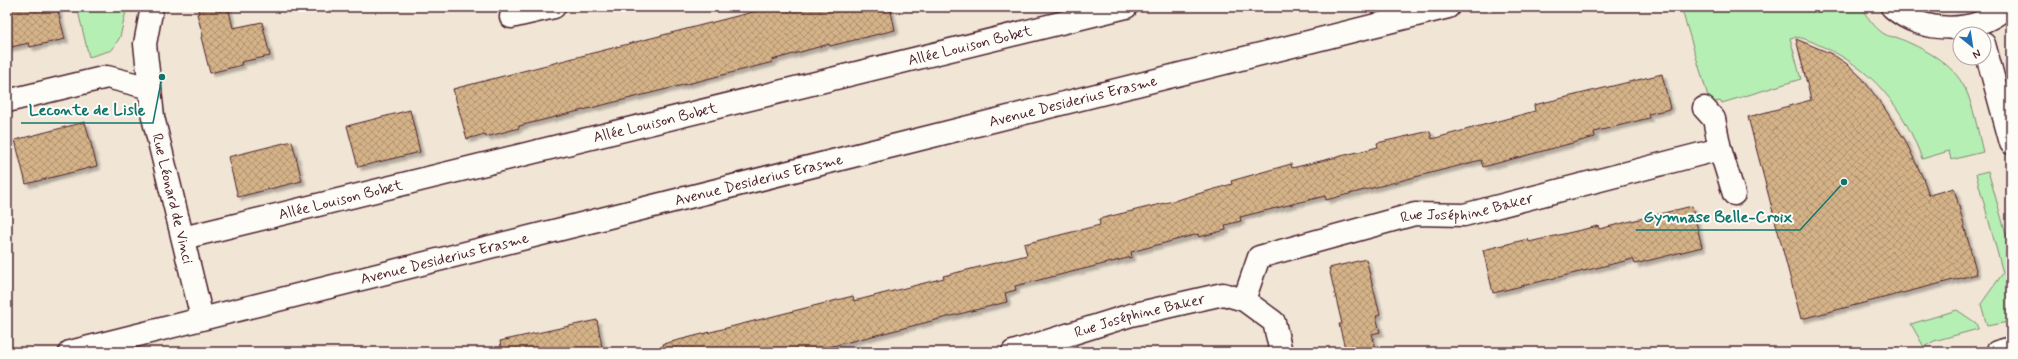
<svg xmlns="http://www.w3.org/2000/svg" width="2018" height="359" viewBox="0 0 2018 359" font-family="Mynerve,sans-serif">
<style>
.grass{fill:#b5efb4;stroke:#808770}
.building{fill:url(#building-cross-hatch);stroke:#4a1f2b;filter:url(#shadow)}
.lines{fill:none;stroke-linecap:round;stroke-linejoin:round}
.street-casing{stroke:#4a1f2b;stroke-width:25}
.secondary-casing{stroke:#4a1f2b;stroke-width:25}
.street{stroke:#fdfcf7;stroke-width:22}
.secondary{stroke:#fdfcf7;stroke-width:22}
.labels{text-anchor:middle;stroke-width:4;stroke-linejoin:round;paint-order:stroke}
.street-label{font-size:15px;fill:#4a1f2b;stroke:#fdfcf7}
.leader{fill:none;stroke:#0f766e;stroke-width:1.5}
.callout-dot{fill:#0f766e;stroke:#fdfcf7;stroke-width:1.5}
.callout-label{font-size:16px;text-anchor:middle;font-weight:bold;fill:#0f766e;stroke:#fdfcf7;stroke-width:4;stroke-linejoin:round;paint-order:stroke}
</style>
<defs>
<pattern id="building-cross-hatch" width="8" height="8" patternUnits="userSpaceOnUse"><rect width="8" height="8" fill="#d5b388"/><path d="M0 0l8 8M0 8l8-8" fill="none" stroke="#af916f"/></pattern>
<filter id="shadow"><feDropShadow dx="3.5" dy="3.5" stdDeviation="1" flood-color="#0004"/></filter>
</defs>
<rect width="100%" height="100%" fill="#f1e6d6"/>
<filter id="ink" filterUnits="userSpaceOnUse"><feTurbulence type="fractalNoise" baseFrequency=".025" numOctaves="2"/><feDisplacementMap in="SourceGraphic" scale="8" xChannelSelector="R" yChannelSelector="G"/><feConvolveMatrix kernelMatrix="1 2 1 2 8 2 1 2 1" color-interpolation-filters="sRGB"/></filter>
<g filter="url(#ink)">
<path class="grass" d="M77 7H127L120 37 112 50 89 57Z
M1681 7H1860C1869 18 1880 38 1896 37 1924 49 1956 63 1968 95 1975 113 1978 133 1983 152L1951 160 1949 151 1922 159C1903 106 1871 67 1819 45 1811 41 1798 35 1790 38L1801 79 1722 103 1720 101 1710 103Z
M1988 171 2011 251V317L2008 322 1987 326 1981 304 2003 273 1976 174Z
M1957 310 1976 323 1978 329 1934 341 1924 347 1911 324Z"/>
<path class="building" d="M7 7H57L65 39 30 47 29 43 7 48Z
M198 7H228L233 28 262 22 270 56 241 62 242 65 210 73 201 37 203 36 197 14 199 13Z
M772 7H890L895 30 830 46 829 44 772 60 773 62 703 80 519 126V128L486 137 485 134 467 139 453 89Z
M1796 39 1832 54 1847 64 1862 78 1883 106 1905 140 1923 178 1929 195 1954 188 1977 274 1801 319 1748 117 1811 100Z
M1662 74 1670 109 1648 114 1649 118 1594 132 1595 137 1483 167 1481 160 1326 200 1325 196 1240 217 1241 221 1225 225 1226 230 1199 237 1198 234 1131 252 1132 257 1015 286 1016 290 1005 293 1007 302 809 352H664L663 344 853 296 854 301 944 278 943 276 1027 255 1024 244 1100 225 1099 219 1177 200 1232 184 1231 181 1291 164 1292 168 1378 147 1377 143 1430 131 1432 139 1535 111 1534 105Z
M410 110 420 152 358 167 347 126Z
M85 122 97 166 26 184 15 140Z
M292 141 302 181 238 197 228 157Z
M1692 206 1702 247 1635 264 1633 259 1493 293 1483 250 1528 239 1529 242 1598 226 1599 229Z
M1366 259 1380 315 1376 316 1380 332 1372 334 1377 352H1346L1339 324H1342L1329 268Z
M597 320 603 352H502L500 341Z"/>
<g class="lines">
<defs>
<g id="street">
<path id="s1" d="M152 7 145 44 153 117 202 318"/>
<path d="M511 17 554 7"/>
<path d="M1984 44 2011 143"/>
<path d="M7 101 107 77 150 88"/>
<path d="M1704 108 1714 119 1720 149 1734 194"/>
<path id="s2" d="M183 238 1126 7"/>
<path id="s3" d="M1244 300 1259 257 1415 214 1464 215 1720 149"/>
<path id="s4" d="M1013 352 1131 315 1223 294 1244 300 1274 322 1281 352"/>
<path d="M1997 352 2011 348"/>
</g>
<g id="secondary">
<path d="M1892 7C1921 34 1977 35 2006 7"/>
<path id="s5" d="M70 352 1448 7"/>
</g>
</defs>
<use href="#street" class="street-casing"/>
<use href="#secondary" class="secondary-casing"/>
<use href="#street" class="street"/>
<use href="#secondary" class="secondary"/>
</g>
</g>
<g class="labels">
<g class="street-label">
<text dy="5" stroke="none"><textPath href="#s2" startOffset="810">Allée Louison Bobet</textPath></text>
<text dy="5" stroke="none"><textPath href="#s5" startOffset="1034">Avenue Desiderius Erasme</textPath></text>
<text dy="5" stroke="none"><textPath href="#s2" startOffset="486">Allée Louison Bobet</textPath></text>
<text dy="5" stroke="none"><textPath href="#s5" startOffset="710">Avenue Desiderius Erasme</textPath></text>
<text dy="5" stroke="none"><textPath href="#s1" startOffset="195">Rue Léonard de Vinci</textPath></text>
<text dy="5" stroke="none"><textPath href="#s2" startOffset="162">Allée Louison Bobet</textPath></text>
<text dy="5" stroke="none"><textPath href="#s3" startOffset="260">Rue Joséphine Baker</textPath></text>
<text dy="5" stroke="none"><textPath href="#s5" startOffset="386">Avenue Desiderius Erasme</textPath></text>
<text dy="5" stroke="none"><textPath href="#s4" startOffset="132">Rue Joséphine Baker</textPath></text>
</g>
</g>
<path class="leader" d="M162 77L153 123H21M1844 182L1800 230H1636"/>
<g class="callout-dot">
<circle cx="162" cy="77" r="4"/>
<circle cx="1844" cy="182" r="4"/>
</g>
<g class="callout-label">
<text x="87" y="115">Leconte de Lisle</text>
<text x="1718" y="222">Gymnase Belle-Croix</text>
</g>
<rect width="2018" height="359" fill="none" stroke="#fdfcf7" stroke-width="24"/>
<rect x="12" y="12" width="1994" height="335" fill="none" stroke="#4a1f2b" stroke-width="1.5" filter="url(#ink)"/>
<g transform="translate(1972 46) rotate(150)"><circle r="19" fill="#fdfcf7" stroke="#b5a4a5"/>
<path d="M0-3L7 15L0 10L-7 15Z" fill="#1f6fb2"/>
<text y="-6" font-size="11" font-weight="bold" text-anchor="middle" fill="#4a1f2b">N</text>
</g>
</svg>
